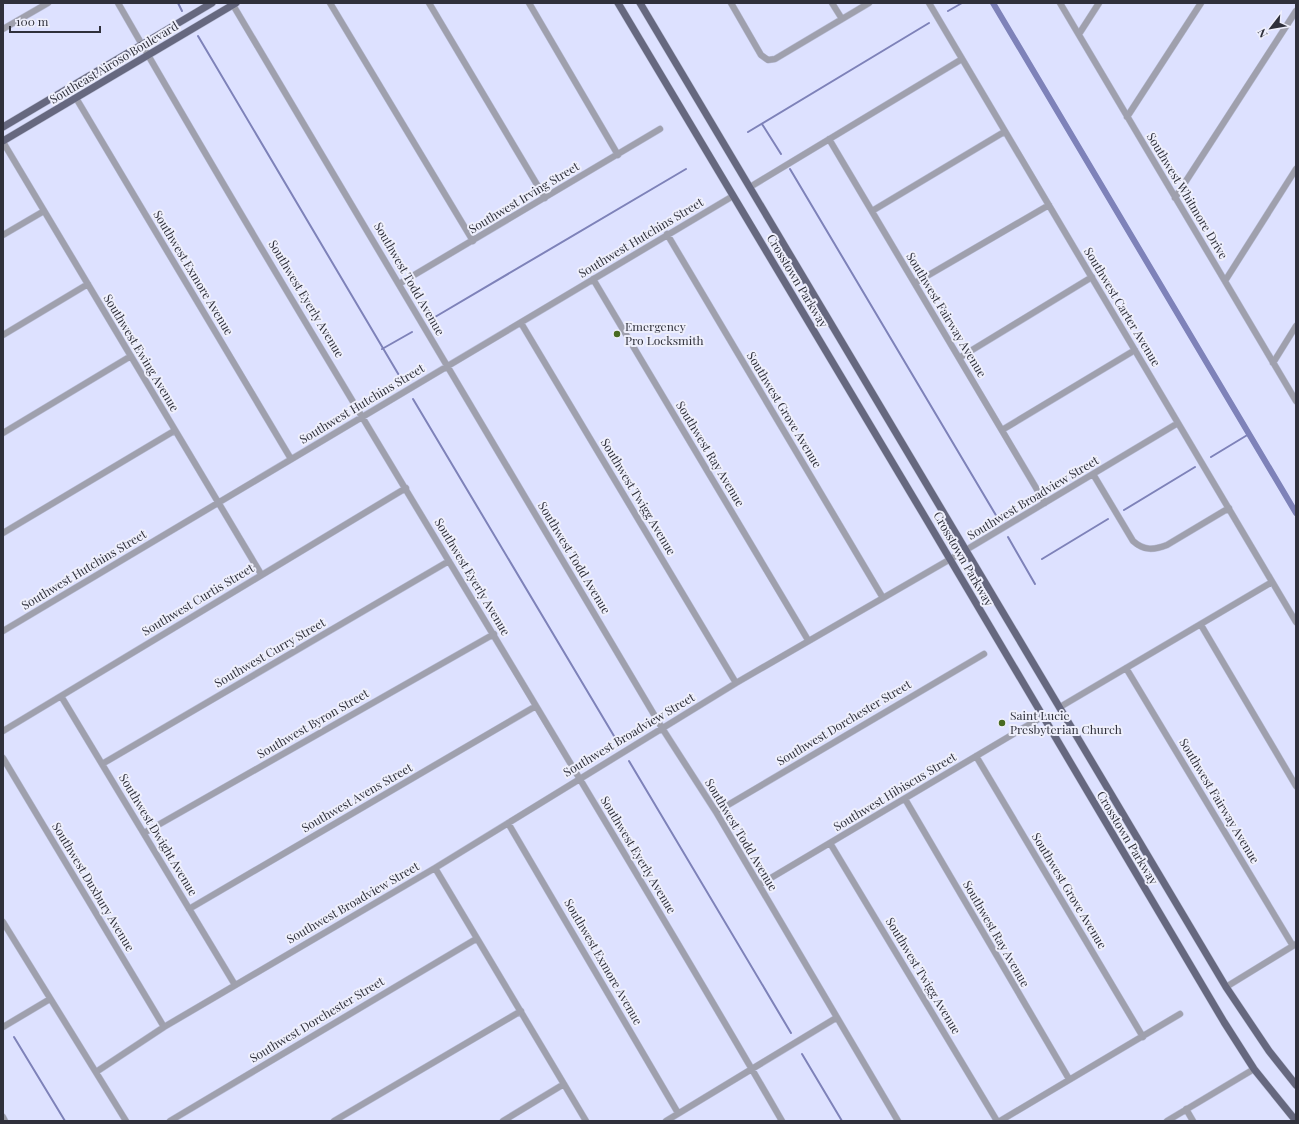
<svg xmlns="http://www.w3.org/2000/svg" width="1299" height="1124" viewBox="0 0 1299 1124" font-family="'Playfair Display',serif">
<style>
.lines{fill:none;stroke-linecap:round;stroke-linejoin:round}
.stream{stroke:#7e82b9;stroke-width:2}
.canal{stroke:#7e82b9;stroke-width:6}
.minor-casing{stroke:#babed8;stroke-width:7}
.major-casing{stroke:#babed8;stroke-width:8}
.minor{stroke:#9fa0ad;stroke-width:6}
.major{stroke:#66687f;stroke-width:7}
.poi-dot{fill:#486a21;stroke:#eeeffc;stroke-width:1.5}
.labels{text-anchor:middle;stroke-width:4;stroke-linejoin:round;paint-order:stroke}
.street-label{font-size:12px;fill:#2f303b;stroke:#eeeffc}
.poi-label{font-size:12px;fill:#2f303b;stroke:#eeeffc;text-anchor:start}
</style>
<rect width="100%" height="100%" fill="#dde1ff"/>
<g class="lines">
<path class="stream" d="M178 3 182 11
M948 11 962 3
M198 36 403 382
M762 124 781 154
M748 132 929 23
M790 169 997 517
M435 317 686 169
M382 349 412 332
M413 399 617 741
M1211 457 1249 434
M1124 510 1195 467
M1008 537 1035 584
M1042 559 1108 519
M629 761 791 1033
M14 1037 65 1121
M802 1054 842 1121"/>
<path class="canal" d="M993 3 1296 513"/>
<defs>
<path id="minor" d="M118 3C334 379 565 746 782 1121
M330 3 473 241
M429 3 545 198
M529 3 618 155
M731 3 761 55 768 60 775 59 869 3
M832 3 842 19
M929 3 1296 622
M1060 3 1296 401
M233 5 662 728 716 812 898 1121
M3 29 48 3
M1079 34 1099 3
M76 98 291 459
M1127 117 1201 3
M829 139 1045 503
M3 142 261 574
M750 187 962 59
M1175 198 1296 11
M872 211 1004 132
M667 234 883 598
M3 235 44 211
M593 279 808 640
M1225 281 1296 169
M915 283 1049 205
M399 284 660 129
M521 323 736 683
M3 335 88 284
M959 358 1092 277
M1273 363 1296 326
M1002 430 1135 350
M3 433 131 356
M1093 474 1133 541C1144 551 1154 550 1167 545L1229 508
M3 533 174 431
M1201 625 1296 786
M3 631 733 196
M1126 668 1293 946
M61 696 235 985
M1060 707 1272 582
M3 731 406 488
M976 756 1143 1037
M3 758 164 1027
M102 764 449 561
M905 799 1069 1079
M716 812 984 654
M508 823 678 1113
M144 833 494 634
M830 843 997 1121
M435 868 586 1121
M759 885 1042 717
M189 909 536 706
M3 922 126 1121
M1226 987 1296 944
M3 1027 50 999
M96 1072 164 1027 435 868 736 683 966 550 1178 423
M1186 1109 1193 1121
M3 1117 5 1121
M170 1121 476 939
M334 1121 521 1011
M503 1121 564 1084
M666 1121 836 1018
M1000 1121 1180 1014
M1167 1121 1254 1069"/>
<path id="major" d="M618 3 925 517 1224 1022 1254 1069 1296 1121
M640 3 1226 987 1269 1051 1296 1085
M3 127 212 3
M3 141 236 3"/>
</defs>
<use href="#minor" class="minor-casing"/>
<use href="#major" class="major-casing"/>
<use href="#minor" class="minor"/>
<use href="#major" class="major"/>
</g>
<g class="poi-dot">
<circle cx="617" cy="334" r="4"/>
<circle cx="1002" cy="723" r="4"/>
</g>
<g class="labels">
<g class="street-label">
<text transform="translate(114 63) rotate(-31)" y="4">Southeast Airoso Boulevard</text>
<text transform="translate(1187 196) rotate(59)" y="4">Southwest Whitmore Drive</text>
<text transform="translate(524 198) rotate(-31)" y="4">Southwest Irving Street</text>
<text transform="translate(641 238) rotate(-31)" y="4">Southwest Hutchins Street</text>
<text transform="translate(193 273) rotate(59)" y="4">Southwest Exmore Avenue</text>
<text transform="translate(409 279) rotate(60)" y="4">Southwest Todd Avenue</text>
<text transform="translate(797 281) rotate(59)" y="4">Crosstown Parkway</text>
<text transform="translate(306 299) rotate(59)" y="4">Southwest Eyerly Avenue</text>
<text transform="translate(1122 307) rotate(59)" y="4">Southwest Carter Avenue</text>
<text transform="translate(946 315) rotate(59)" y="4">Southwest Fairway Avenue</text>
<text transform="translate(141 353) rotate(59)" y="4">Southwest Ewing Avenue</text>
<text transform="translate(362 404) rotate(-31)" y="4">Southwest Hutchins Street</text>
<text transform="translate(784 410) rotate(59)" y="4">Southwest Grove Avenue</text>
<text transform="translate(710 454) rotate(59)" y="4">Southwest Ray Avenue</text>
<text transform="translate(638 497) rotate(59)" y="4">Southwest Twigg Avenue</text>
<text transform="translate(1033 498) rotate(-31)" y="4">Southwest Broadview Street</text>
<text transform="translate(574 558) rotate(59)" y="4">Southwest Todd Avenue</text>
<text transform="translate(963 559) rotate(60)" y="4">Crosstown Parkway</text>
<text transform="translate(84 570) rotate(-31)" y="4">Southwest Hutchins Street</text>
<text transform="translate(472 577) rotate(59)" y="4">Southwest Eyerly Avenue</text>
<text transform="translate(198 600) rotate(-31)" y="4">Southwest Curtis Street</text>
<text transform="translate(270 653) rotate(-30)" y="4">Southwest Curry Street</text>
<text transform="translate(844 723) rotate(-31)" y="4">Southwest Dorchester Street</text>
<text transform="translate(313 724) rotate(-30)" y="4">Southwest Byron Street</text>
<text transform="translate(629 735) rotate(-31)" y="4">Southwest Broadview Street</text>
<text transform="translate(895 792) rotate(-31)" y="4">Southwest Hibiscus Street</text>
<text transform="translate(357 798) rotate(-30)" y="4">Southwest Avens Street</text>
<text transform="translate(1219 801) rotate(59)" y="4">Southwest Fairway Avenue</text>
<text transform="translate(158 835) rotate(59)" y="4">Southwest Dwight Avenue</text>
<text transform="translate(741 835) rotate(59)" y="4">Southwest Todd Avenue</text>
<text transform="translate(1127 838) rotate(59)" y="4">Crosstown Parkway</text>
<text transform="translate(638 855) rotate(59)" y="4">Southwest Eyerly Avenue</text>
<text transform="translate(93 887) rotate(59)" y="4">Southwest Duxbury Avenue</text>
<text transform="translate(1069 891) rotate(59)" y="4">Southwest Grove Avenue</text>
<text transform="translate(353 903) rotate(-30)" y="4">Southwest Broadview Street</text>
<text transform="translate(996 934) rotate(60)" y="4">Southwest Ray Avenue</text>
<text transform="translate(603 962) rotate(60)" y="4">Southwest Exmore Avenue</text>
<text transform="translate(923 976) rotate(59)" y="4">Southwest Twigg Avenue</text>
<text transform="translate(317 1020) rotate(-31)" y="4">Southwest Dorchester Street</text>
</g>
<g class="poi-label">
<text x="625" y="331">Emergency<tspan x="625" dy="14">Pro Locksmith</tspan></text>
<text x="1010" y="720">Saint Lucie<tspan x="1010" dy="14">Presbyterian Church</tspan></text>
</g>
</g>
<rect width="1299" height="1124" fill="none" stroke="#2f303b" stroke-width="8"/>
<g transform="translate(1271 28) rotate(239)" stroke="#eeeffc" stroke-width="3" paint-order="stroke">
<path d="M0-3L7 15L0 10L-7 15Z" fill="#2f303b"/>
<text y="-6" font-size="11" font-weight="bold" text-anchor="middle" fill="#2f303b">N</text>
</g>
<path d="M10 26v6h90v-6" fill="none" stroke="#2f303b" stroke-width="2"/>
<text x="16" y="26" font-size="12" fill="#2f303b" stroke="#eeeffc" stroke-width="3" paint-order="stroke">100 m</text>
</svg>
